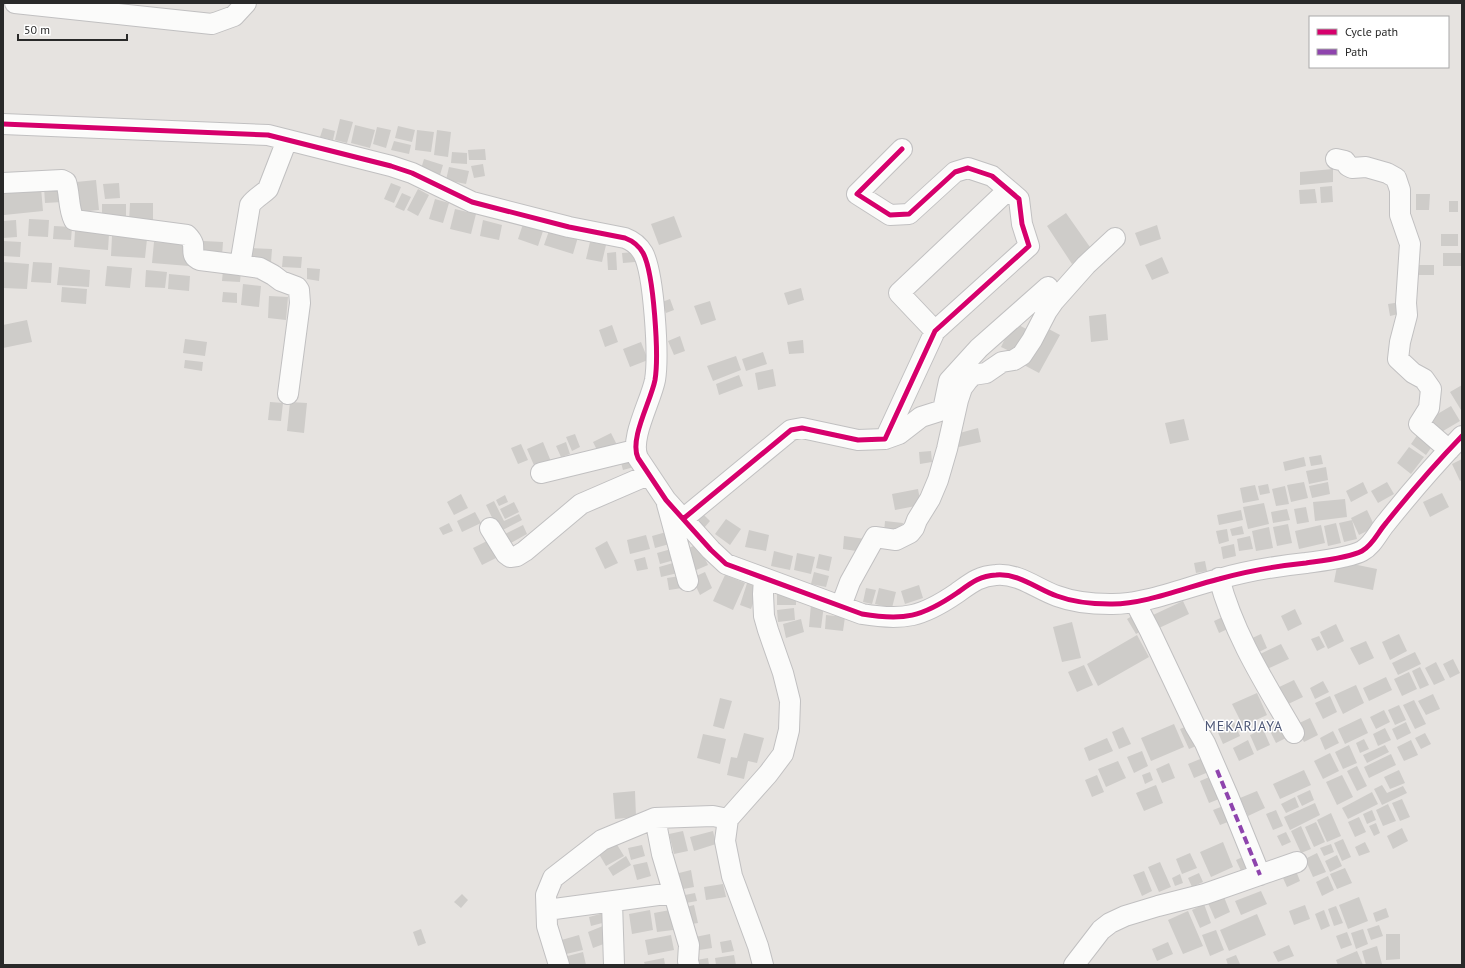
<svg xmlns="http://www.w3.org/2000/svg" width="1465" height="968" viewBox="0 0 1465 968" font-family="'PT Sans',sans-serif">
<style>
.building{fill:#ceccc9}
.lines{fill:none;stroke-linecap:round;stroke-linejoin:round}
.minor-casing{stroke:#c1c0c1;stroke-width:22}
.minor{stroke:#fbfbfa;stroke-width:20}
.quiet{stroke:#8e44ad;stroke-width:4;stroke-dasharray:8 4;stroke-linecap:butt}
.cycleway-casing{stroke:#fff;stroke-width:8}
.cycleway{stroke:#d6006c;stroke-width:5}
.labels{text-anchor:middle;stroke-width:3;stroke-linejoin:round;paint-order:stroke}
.quarter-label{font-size:14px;letter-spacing:1px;fill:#4d5776;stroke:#fff}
</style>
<rect width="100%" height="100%" fill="#e6e3e0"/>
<path class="building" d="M340 119 353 122 347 143 335 140Z
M355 125 375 130 370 148 351 143Z
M398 126 415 130 412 142 395 138Z
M377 127 391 130 386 148 373 144Z
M323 128 335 131 333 140 320 137Z
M417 130 434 132 431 152 415 150Z
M437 130 451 132 448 157 434 155Z
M394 141 411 145 409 154 391 150Z
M485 149 486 160H469L468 150Z
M452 152 467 153V164L451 163Z
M424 159 443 165 440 175 421 169Z
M483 164 485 176 474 178 471 166Z
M449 167 469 171 466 184 446 180Z
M1333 169V182L1300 185V172Z
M96 180 99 210 79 212 76 182Z
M119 183 120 198 105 199 103 184Z
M391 183 401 187 394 203 384 199Z
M61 185 62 202 45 203 44 187Z
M1332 186 1333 202 1321 203 1320 187Z
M41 188 43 211 4 215 3 192Z
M418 189 429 195 418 216 407 210Z
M1315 189 1317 203 1300 204 1299 190Z
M402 193 411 197 404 211 395 207Z
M1416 194H1430L1429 210H1416Z
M435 199 449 203 443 223 429 219Z
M1449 201H1458V212H1449Z
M130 203H153V222H129Z
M102 204H126V223L102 222Z
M455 209 476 214 471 234 450 229Z
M1066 213 1092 250 1072 264 1047 226Z
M674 216 682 237 659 245 651 224Z
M29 219 49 220 48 237 28 236Z
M16 220 17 237 3 238V221Z
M483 220 502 225 499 240 480 236Z
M523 224 543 231 538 246 518 239Z
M1157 225 1161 239 1140 246 1135 233Z
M54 226 72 227 71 240 53 239Z
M550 228 578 237 573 254 544 245Z
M75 231 109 234 108 250 74 247Z
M1441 234H1458V246H1441Z
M112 236 147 239 145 258 111 256Z
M3 241 21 242 20 257 3 256Z
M203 241 223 242 222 256 202 255Z
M154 242 191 244 189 266 152 263Z
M590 242 606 245 602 262 586 259Z
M249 248 272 249 271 262 248 260Z
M616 252 617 270H608L607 253Z
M635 252V262L623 263 622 253Z
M1443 253H1462V266H1443Z
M283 256 302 257 301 268 282 267Z
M1162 257 1169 273 1152 280 1145 265Z
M3 262 29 264 27 289 3 288Z
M33 262 52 263 51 283 31 282Z
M1417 265H1434V275H1417Z
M107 266 132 268 130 288 105 286Z
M59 267 90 270 89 287 57 285Z
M307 268 320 269 319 281 307 279Z
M146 270 167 272 165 288 145 287Z
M223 270 241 271 240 282 222 281Z
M169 274 190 276 189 291 168 289Z
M243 284 261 286 259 307 241 305Z
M62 287 87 289 86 304 61 302Z
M801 288 804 300 788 305 784 293Z
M223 292 237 293V303L222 302Z
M269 296 288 297 286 320 268 318Z
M670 299 674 310 666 313 662 302Z
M710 301 716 320 701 325 694 306Z
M1401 302 1403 313 1390 316 1388 304Z
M1106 314 1108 340 1091 342 1089 316Z
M27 320 32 342 3 348V325Z
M1013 322 1030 331 1018 355 1001 347Z
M612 325 618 342 605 347 599 330Z
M1045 327 1060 335 1039 373 1024 365Z
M680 336 685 351 674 355 668 341Z
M185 339 207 342 205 356 183 353Z
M803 340 804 353 789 354 787 342Z
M641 342 648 360 630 367 623 349Z
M763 352 767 364 746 371 742 359Z
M736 356 741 370 713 381 707 366Z
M185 360 203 362 202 371 184 368Z
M773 369 776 386 758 390 755 373Z
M739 375 743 386 719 395 716 384Z
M1462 385V409L1461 410 1450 392Z
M270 402 283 403 281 421 268 420Z
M290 402 307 403 304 433 287 431Z
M1451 406 1460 421 1438 434 1429 419Z
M1184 419 1189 440 1170 444 1165 423Z
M978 428 981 442 959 447 956 434Z
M1420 431 1435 442 1426 455 1411 444Z
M611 433 619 449 601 458 593 442Z
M575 434 580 447 572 451 566 437Z
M543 442 552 464 536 470 527 449Z
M566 442 570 454 561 457 556 446Z
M521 444 528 460 518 464 511 448Z
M1409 447 1424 457 1411 474 1397 463Z
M931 451 932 462 920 464 919 452Z
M1321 455 1323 464 1311 466 1309 457Z
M631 456 634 467 623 470 620 459Z
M1304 457 1306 466 1285 471 1283 462Z
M1462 459V480L1460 481 1452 464Z
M1326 467 1328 480 1309 484 1306 471Z
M1304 482 1308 498 1291 502 1287 485Z
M1328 482 1330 494 1312 498 1309 486Z
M1363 482 1368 493 1351 502 1346 491Z
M1387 482 1394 494 1378 503 1371 491Z
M1268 484 1270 493 1260 495 1258 486Z
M1255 485 1259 500 1243 503 1240 488Z
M1285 486 1289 504 1276 506 1272 489Z
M918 489 921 505 895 510 892 494Z
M1442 493 1449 507 1430 517 1423 502Z
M461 494 468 508 454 515 447 502Z
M505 495 508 502 499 506 496 500Z
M1345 499 1347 517 1315 521 1313 502Z
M494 501 504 521 519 514 522 520 499 532 486 505Z
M514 502 519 512 505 519 500 509Z
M1264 503 1269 524 1248 529 1243 507Z
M1306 507 1309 522 1297 524 1294 509Z
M1287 509 1290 520 1273 523 1271 512Z
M1241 510 1243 520 1219 525 1217 515Z
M1367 510 1375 527 1359 535 1351 518Z
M475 512 481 523 462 532 457 521Z
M703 514 710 521 704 528 697 521Z
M726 519 741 529 730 545 715 534Z
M1352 520 1357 539 1344 542 1339 523Z
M885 521 903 523 901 535 884 533Z
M449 523 453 531 443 535 439 528Z
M1336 523 1341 543 1328 546 1324 526Z
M1288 524 1292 543 1277 546 1273 527Z
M523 525 527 534 509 544 505 534Z
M1321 525 1325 543 1299 549 1295 531Z
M1242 526 1244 534 1232 536 1230 529Z
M1269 527 1273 548 1256 551 1252 531Z
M1227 529 1229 541 1219 544 1216 531Z
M749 530 769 535 766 551 745 547Z
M670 531 673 543 655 548 652 536Z
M646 535 650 549 630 554 627 540Z
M844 536 865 539 863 552 843 549Z
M1250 536 1253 549 1239 551 1237 539Z
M491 539 500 556 482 565 473 548Z
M607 541 618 563 605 569 595 548Z
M698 544 708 565 694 571 684 550Z
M1234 544 1236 556 1223 559 1221 547Z
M675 548 678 559 660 564 657 553Z
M774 551 793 556 790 570 771 566Z
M797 553 815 557 811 574 794 570Z
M819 554 832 557 829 571 816 568Z
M645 557 648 569 637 571 634 560Z
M680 561 682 572 661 577 659 567Z
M1205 561 1207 571 1196 573 1194 563Z
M1338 561 1377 569 1373 590 1334 582Z
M705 572 712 588 700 595 692 578Z
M814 572 829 576 826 587 811 584Z
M725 575 745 583 733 610 713 601Z
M680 576 682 588 669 590 667 578Z
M749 577 761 581 751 609 740 605Z
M919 585 923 598 905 604 901 591Z
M866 588 876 590 872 604 863 602Z
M879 588 896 592 892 608 875 604Z
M777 591H796V605H777Z
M1183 601 1189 614 1159 628 1153 615Z
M811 604 824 605 821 628 809 627Z
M794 608 795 620 778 622 777 610Z
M1295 609 1302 624 1288 631 1281 616Z
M1137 613 1146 628 1136 634 1127 619Z
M826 615 845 617 843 631 825 629Z
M1227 615 1232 627 1219 633 1214 621Z
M801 619 804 632 786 638 783 624Z
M1072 622 1081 658 1062 662 1053 627Z
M1336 624 1344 641 1328 649 1320 632Z
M1261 634 1267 648 1253 655 1246 641Z
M1399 634 1407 651 1390 660 1382 642Z
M1137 635 1149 657 1098 686 1087 664Z
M1319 636 1325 647 1317 651 1311 639Z
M1366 641 1374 658 1359 665 1350 648Z
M1281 644 1289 659 1263 671 1256 656Z
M1415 652 1421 664 1398 675 1392 663Z
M1453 659 1460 673 1450 678 1443 664Z
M1436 662 1445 680 1434 685 1425 668Z
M1084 665 1093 685 1077 692 1068 672Z
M1420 667 1429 685 1420 689 1412 671Z
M1409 672 1417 689 1402 696 1394 679Z
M1386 677 1392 690 1369 701 1363 688Z
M1294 680 1303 697 1284 706 1275 689Z
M1323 681 1329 692 1315 699 1310 688Z
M1356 685 1364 703 1343 714 1334 695Z
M1257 693 1267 715 1243 726 1232 704Z
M1433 694 1440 709 1426 715 1418 701Z
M1330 696 1337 712 1323 719 1315 703Z
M720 698 732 701 724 729 713 726Z
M1414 700 1426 724 1415 729 1403 705Z
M1399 705 1406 720 1395 725 1388 710Z
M1384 710 1390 722 1376 729 1370 717Z
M1282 718 1290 736 1276 743 1267 725Z
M1310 718 1318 735 1304 742 1295 725Z
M1361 718 1368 733 1345 744 1338 729Z
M1233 720 1240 736 1223 744 1216 728Z
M1406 722 1411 733 1397 740 1392 729Z
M1174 724 1184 747 1151 761 1141 738Z
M1192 724 1201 744 1189 749 1180 729Z
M1123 727 1131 744 1119 749 1112 732Z
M1385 728 1391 740 1378 746 1373 734Z
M1263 729 1270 745 1257 751 1250 735Z
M1333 731 1339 743 1325 750 1320 738Z
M744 733 764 738 757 763 748 761 744 779 727 775 731 757 737 758Z
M1425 733 1431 744 1421 749 1415 738Z
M703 734 726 739 720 764 697 758Z
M1107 738 1113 751 1089 761 1084 748Z
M1364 739 1369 749 1360 753 1356 743Z
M1248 740 1254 754 1239 761 1233 748Z
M1411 740 1418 755 1404 761 1397 747Z
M1349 745 1357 763 1343 769 1335 752Z
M1385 745 1389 752 1367 763 1363 755Z
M1142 751 1148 766 1134 773 1127 757Z
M1330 753 1339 771 1323 779 1314 761Z
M1391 754 1396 765 1369 778 1364 767Z
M1205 757 1211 771 1194 778 1188 764Z
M1118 761 1126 778 1106 787 1098 769Z
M1169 763 1175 778 1162 783 1156 769Z
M1357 766 1367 786 1357 791 1347 771Z
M1304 770 1311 785 1280 799 1273 784Z
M1399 770 1405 783 1390 789 1384 777Z
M1150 772 1153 780 1145 784 1142 775Z
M1097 775 1104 792 1092 797 1085 780Z
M1214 775 1224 797 1209 803 1200 781Z
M1342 775 1353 797 1337 805 1326 782Z
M1156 785 1163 803 1144 811 1136 793Z
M1382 785 1387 793 1403 786 1407 793 1382 805 1374 789Z
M1310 790 1314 800 1302 806 1297 796Z
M635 791 636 817 615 819 613 793Z
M1257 791 1265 808 1248 816 1240 798Z
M1372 792 1378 804 1348 819 1342 808Z
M1295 797 1299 807 1286 813 1281 804Z
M1402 799 1410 817 1400 821 1392 803Z
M1315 803 1320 815 1290 830 1284 817Z
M1388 804 1396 821 1383 826 1376 810Z
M1226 805 1233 820 1220 825 1213 810Z
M1276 810 1283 826 1273 830 1266 814Z
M1372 810 1376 820 1367 824 1363 814Z
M1331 813 1341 836 1327 842 1317 820Z
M1359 817 1366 832 1355 837 1348 822Z
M1316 822 1325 842 1314 847 1305 827Z
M1376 823 1380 833 1374 836 1369 826Z
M1301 826 1311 849 1301 853 1291 831Z
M1402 828 1408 841 1393 849 1387 836Z
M683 831 688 851 674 854 669 834Z
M713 831 716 844 694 851 690 837Z
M1286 832 1291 842 1282 846 1277 836Z
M613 838 624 856 606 866 596 849Z
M1343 839 1351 857 1342 861 1334 843Z
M1223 842 1233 867 1211 877 1200 852Z
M1365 842 1370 852 1359 856 1355 847Z
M1331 844 1334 852 1324 856 1320 848Z
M642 845 645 856 631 860 628 848Z
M1190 853 1197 868 1182 874 1176 859Z
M1317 853 1326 872 1313 877 1305 859Z
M1247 855 1253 869 1242 873 1236 860Z
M1337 855 1342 866 1330 872 1325 861Z
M626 856 631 865 613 876 608 868Z
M647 862 651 876 637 880 633 865Z
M1160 862 1171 887 1159 892 1148 867Z
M1345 868 1352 883 1337 889 1330 874Z
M691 870 694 887 678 890 675 874Z
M1144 871 1152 891 1142 896 1133 875Z
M1296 871 1300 881 1287 887 1283 878Z
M1199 873 1203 882 1192 887 1188 878Z
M1180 874 1183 883 1175 886 1172 878Z
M1328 876 1334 890 1322 896 1316 882Z
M723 884 726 897 706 900 704 887Z
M1261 891 1267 904 1241 915 1235 901Z
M695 893 697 901 686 903 685 895Z
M462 894 468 900 461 908 454 902Z
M1224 897 1230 912 1215 919 1208 903Z
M1359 897 1368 921 1348 929 1339 905Z
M1204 904 1211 923 1200 928 1192 910Z
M694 905 698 923 685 925 682 908Z
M1305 905 1310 919 1294 925 1289 911Z
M1336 906 1343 923 1334 926 1328 909Z
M1386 908 1389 917 1376 922 1373 913Z
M650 910 653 930 632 934 629 914Z
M670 910 673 930 657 932 654 913Z
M1324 910 1330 926 1321 930 1315 914Z
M1188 911 1203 946 1183 954 1168 920Z
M604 913 606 922 591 926 589 917Z
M1257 914 1266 935 1229 951 1220 930Z
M1379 925 1383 936 1371 940 1367 929Z
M603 926 609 942 593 948 588 932Z
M421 929 426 943 418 946 413 932Z
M1363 929 1368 944 1356 949 1351 933Z
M1216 930 1224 950 1210 956 1202 935Z
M1347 932 1352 945 1341 949 1336 936Z
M710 934 712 948 693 951 690 938Z
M1386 934H1400V959L1386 960Z
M579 935 583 950 562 955 558 941Z
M671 935 674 950 648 955 645 940Z
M731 940 734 951 722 953 720 942Z
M1168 942 1173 954 1157 961 1152 949Z
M1289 945 1294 956 1278 962 1273 952Z
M1377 946 1382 964 1366 965 1362 951Z
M1357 951 1363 965H1338L1336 960Z
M583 952 586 965H566L564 957Z
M734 955 736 965H716L715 958Z
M1236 955 1240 964 1228 965 1226 959Z
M664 958 665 965H645L644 962Z
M708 958 709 965H692L691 961Z"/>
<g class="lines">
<defs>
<path id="minor" d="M15 3 212 24 234 16 246 3
M3 124 268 135 391 166 412 173 472 202 569 227 625 238C633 241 639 246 643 253 654 273 659 356 655 380 651 401 629 439 638 458L666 500 711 550 726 564 862 614C904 621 922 617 957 593 971 583 979 576 996 575 1019 573 1037 589 1057 596 1073 602 1092 604 1110 604 1143 605 1187 587 1219 579 1247 571 1277 566 1306 563 1320 561 1349 558 1362 551 1373 545 1378 532 1386 523 1410 493 1435 464 1462 436
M1336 159 1345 161 1348 166 1352 168 1366 167 1387 173 1396 178 1400 190V215L1410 244 1406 303 1407 315 1400 342 1398 359 1413 373 1424 379 1431 389 1429 408 1419 424 1449 450
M3 183 62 180 66 182C70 194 68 208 74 220L187 235C190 238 192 240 193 244 194 251 191 257 200 260L240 265 250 205C255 198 262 195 268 189L287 140
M240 265 260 268 273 275 281 281 297 287 299 290 300 303 288 394
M935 331 899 293 1008 190
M885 439 899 434 921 417 943 410 949 381 979 348 1048 287
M541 473 635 450
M667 504 688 581
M683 519 791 430 802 428 858 440 885 439 935 331 1029 246 1022 224 1019 199 992 176 968 168 955 172 909 214 890 215 857 194 902 149
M490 528 506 554 510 557 517 556 525 551 581 504 648 475
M1219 578C1234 635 1265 683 1294 733
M1135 602 1150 631 1195 726 1205 743 1228 796 1260 875
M841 606 850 582 875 537 896 540 910 533 914 528 917 520 930 499 938 480 947 449 958 400 962 388 968 380 973 375 986 373 1002 362 1014 360 1022 355 1032 340 1047 311 1054 301 1086 265 1115 238
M655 818 662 854 689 945 688 961 689 965
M612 902 614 965
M547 910 673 893
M559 965 547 926 546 895 553 878 602 840 655 818 713 816 728 819
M763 965 758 946 732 876 725 841 728 819 768 774 783 754 789 730 790 701 783 673 768 630 764 616 763 594 764 579
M1074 965 1101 930 1110 923 1125 916 1158 906 1205 894 1297 862"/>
</defs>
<use href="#minor" class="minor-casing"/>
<use href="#minor" class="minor"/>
<path class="quiet" d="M1217 770 1260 875"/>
<defs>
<path id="cycleway" d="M3 124 268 135 391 166 412 173 472 202 569 227 625 238C633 241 639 246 643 253 654 273 659 356 655 380 651 401 629 439 638 458L666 500 711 550 726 564 862 614C904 621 922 617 957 593 971 583 979 576 996 575 1019 573 1037 589 1057 596 1073 602 1092 604 1110 604 1143 605 1187 587 1219 579 1247 571 1277 566 1306 563 1320 561 1349 558 1362 551 1373 545 1378 532 1386 523 1410 493 1435 464 1462 436
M683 519 791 430 802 428 858 440 885 439 935 331 1029 246 1022 224 1019 199 992 176 968 168 955 172 909 214 890 215 857 194 902 149"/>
</defs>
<use href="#cycleway" class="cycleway-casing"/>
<use href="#cycleway" class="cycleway"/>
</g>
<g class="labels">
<g class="quarter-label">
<text x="1244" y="731">MEKARJAYA</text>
</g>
</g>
<rect width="1465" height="968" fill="none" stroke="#292929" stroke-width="8"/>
<rect x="1309" y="16" width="140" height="52" fill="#ffffff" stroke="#a9a9a9"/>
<rect x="1317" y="29" width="20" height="6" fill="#d6006c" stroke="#a9a9a9"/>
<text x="1345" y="36" font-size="12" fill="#292929">Cycle path</text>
<rect x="1317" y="49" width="20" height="6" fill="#8e44ad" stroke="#a9a9a9"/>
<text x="1345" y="56" font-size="12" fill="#292929">Path</text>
<path d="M18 34v6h109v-6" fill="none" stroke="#292929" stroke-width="2"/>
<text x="24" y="34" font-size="12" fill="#292929" stroke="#ffffff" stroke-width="3" paint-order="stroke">50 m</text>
</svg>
